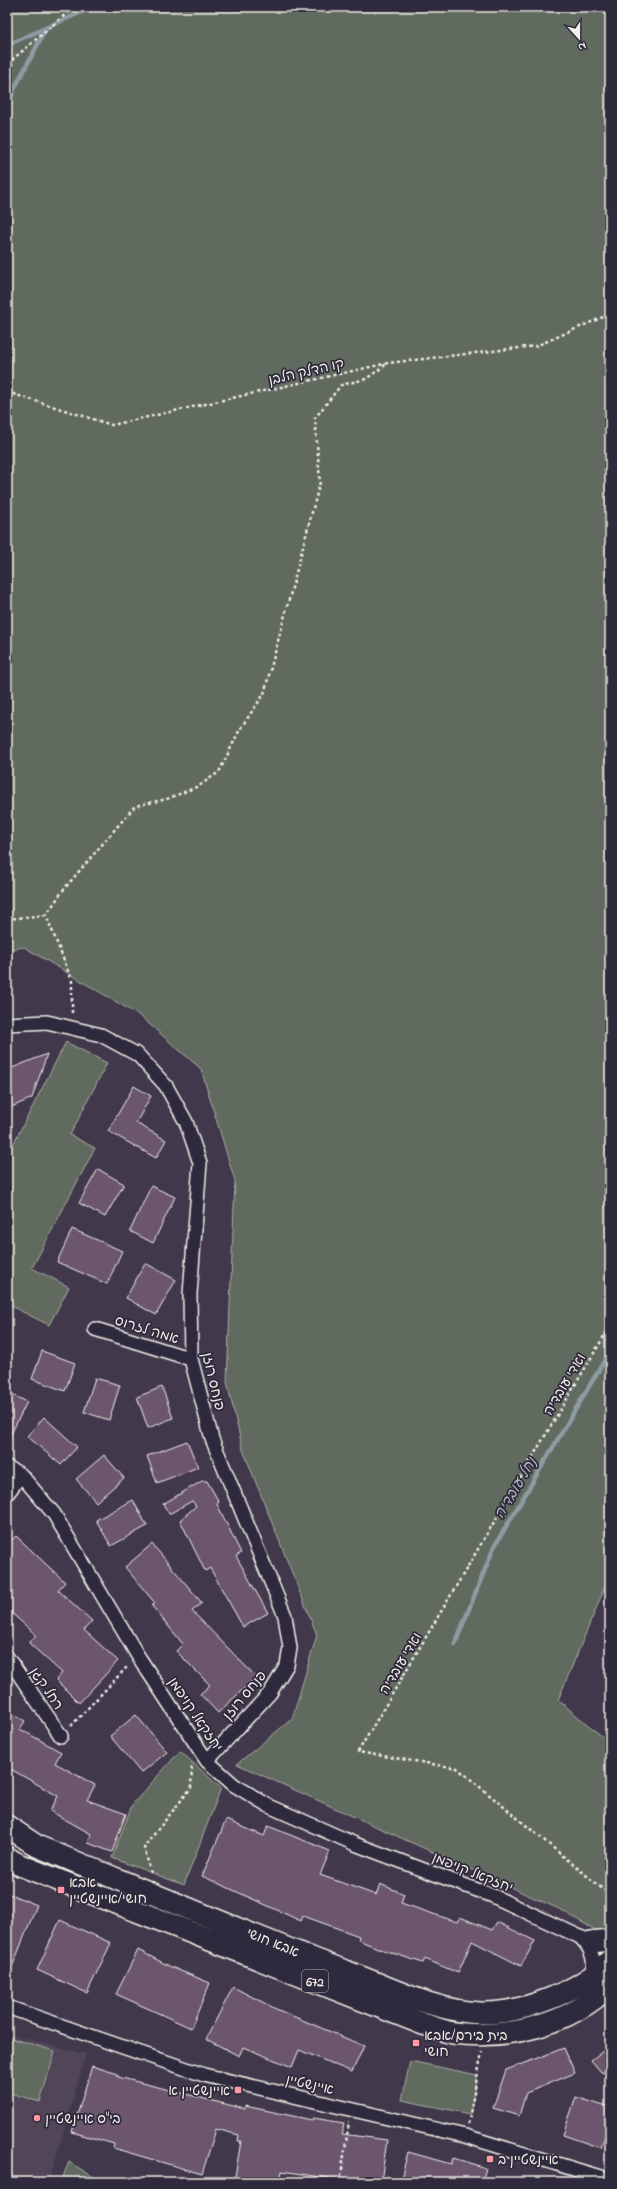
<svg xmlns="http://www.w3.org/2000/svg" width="617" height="2189" viewBox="0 0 617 2189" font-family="'Indie Flower','Playpen Sans Hebrew',sans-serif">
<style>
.built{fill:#514559}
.green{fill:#616a5f;stroke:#aaaea4}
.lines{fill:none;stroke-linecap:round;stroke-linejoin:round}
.stream{stroke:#8e9ba3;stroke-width:4.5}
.building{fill:#6c576e;stroke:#f4f1e8}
.minor-casing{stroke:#f4f1e8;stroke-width:16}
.primary-casing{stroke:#f4f1e8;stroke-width:24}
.path{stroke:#f4f1e8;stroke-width:2.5;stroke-dasharray:3 3;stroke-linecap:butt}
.minor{stroke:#2f2a3d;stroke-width:13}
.primary{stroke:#2f2a3d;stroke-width:21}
.poi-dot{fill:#ff9aa2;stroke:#2f2a3d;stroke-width:1.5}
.labels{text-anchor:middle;stroke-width:3.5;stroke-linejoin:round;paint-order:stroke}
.shield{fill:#2f2a3d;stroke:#b9b5b5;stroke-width:1}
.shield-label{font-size:13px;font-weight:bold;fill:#f4f1e8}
.street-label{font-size:14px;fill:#f4f1e8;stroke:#2f2a3d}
.poi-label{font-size:14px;fill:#f4f1e8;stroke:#2f2a3d;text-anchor:start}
.water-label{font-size:15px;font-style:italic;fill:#b0b7ba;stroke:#2f2a3d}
</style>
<rect width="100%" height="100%" fill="#41384c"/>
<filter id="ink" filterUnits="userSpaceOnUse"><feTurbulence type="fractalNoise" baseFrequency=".025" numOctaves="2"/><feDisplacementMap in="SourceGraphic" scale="8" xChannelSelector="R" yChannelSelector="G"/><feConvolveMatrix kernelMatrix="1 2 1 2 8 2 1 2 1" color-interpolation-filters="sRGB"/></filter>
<g filter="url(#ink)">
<path class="built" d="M7 2034 86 2054 49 2182H7Z"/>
<path class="green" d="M7 7H610V1575L558 1700 610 1743V1936L607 1937 561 1910 237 1764 292 1719 317 1635 243 1450 227 1382 235 1181 201 1069 140 1016 24 947 7 950Z
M66 1042 107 1063 70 1135 95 1148 32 1268 69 1287 49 1325 7 1304V1156Z
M180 1751 221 1788 184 1885 112 1858 132 1805Z
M7 2037 55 2051 40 2102 7 2092Z
M410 2061 477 2075 470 2114 402 2100Z
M69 2162 102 2182H61Z"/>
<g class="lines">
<path class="stream" d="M7 45 93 7
M7 118 13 91 47 27
M455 1644 494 1547 610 1351"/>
</g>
<path class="building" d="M47 1054 32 1098 7 1109V1070Z
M134 1086 151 1096 136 1123 166 1140 156 1158 108 1131Z
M98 1169 124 1184 105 1217 79 1203Z
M151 1186 175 1197 153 1243 130 1231Z
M72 1229 122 1251 107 1284 57 1262Z
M145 1263 176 1280 156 1315 126 1298Z
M42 1351 75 1363 65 1391 32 1379Z
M95 1378 120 1385 109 1420 84 1412Z
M162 1387 173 1418 148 1428 137 1397Z
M7 1392 27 1402 7 1442Z
M44 1417 77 1447 61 1465 27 1436Z
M187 1441 198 1467 157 1483 147 1456Z
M104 1455 124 1478 96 1502 76 1479Z
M202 1481H207L219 1502 217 1504 241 1553 236 1556 268 1613 243 1627 210 1568 205 1571 180 1520 196 1506 192 1501 169 1514 163 1504Z
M133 1500 147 1526 111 1546 96 1520Z
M16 1536 65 1582 58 1590 92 1621 84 1630 118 1661 79 1703 56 1680 62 1673 29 1643 36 1635 7 1609V1545Z
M152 1544 202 1603 192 1611 256 1677 218 1713 200 1694 210 1685 176 1651 183 1644 152 1606 155 1603 125 1567Z
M7 1711 25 1721 20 1729 61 1752 55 1763 95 1785 87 1800 126 1814 112 1852 88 1843 91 1834 50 1811 58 1796 7 1767Z
M136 1715 167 1752 141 1773 110 1736Z
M226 1820 264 1836 268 1826 330 1851 320 1875 376 1895 380 1884 404 1894 401 1903 457 1922 460 1917 492 1930 497 1922 535 1941 521 1966 472 1941 458 1973 425 1959 423 1963 383 1950 358 1940 359 1936 303 1916 301 1921 202 1876Z
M7 1893 37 1905 8 1977H7Z
M60 1920 111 1943 87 1993 37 1970Z
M138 1950 171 1967 210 1983 191 2028 116 1994Z
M233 1987 276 2009 364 2046 352 2072 299 2050 292 2067 243 2047 239 2056 206 2039Z
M610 2046V2074L601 2072 591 2060Z
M564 2048 575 2073 526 2093 519 2116 493 2108 506 2070Z
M92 2066 118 2074V2077L245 2109V2106L312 2120 313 2118 344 2123 342 2134 387 2140 381 2182H352L282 2171 280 2182H234L241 2141H238L239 2135 216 2129 202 2174 113 2148 114 2144 72 2132Z
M576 2097 610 2108V2121L601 2148 563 2135Z
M408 2152 451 2164 453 2158 486 2168 482 2182H400Z"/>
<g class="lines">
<defs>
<path id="minor" d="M7 1024 47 1022 101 1035 138 1055 166 1086 186 1122 200 1163 190 1294 191 1359 212 1439 285 1616 290 1648 287 1665 270 1693 207 1761
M95 1329 191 1359
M7 1467 21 1475 54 1514 138 1656 207 1761 234 1785 269 1806 355 1844 493 1896 597 1945
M7 1494 21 1475
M7 1657 61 1736
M581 1938C592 1949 597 1963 590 1977
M7 2007 204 2075 465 2136 610 2180"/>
<path id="primary" d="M7 1826 37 1846C142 1889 247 1934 353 1974 394 1989 437 2012 481 2013 522 2014 582 1991 610 1960
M7 1858 20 1865 423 2024C433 2027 443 2031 453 2033 508 2040 570 2025 610 1985
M591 1942 610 1940"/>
</defs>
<use href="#minor" class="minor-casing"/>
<use href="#primary" class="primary-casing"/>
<path class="path" d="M7 55 13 59
M7 90 13 59 74 7
M7 392 112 425 388 363 536 346 610 314
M7 919 46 915
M72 1013V981L46 915 64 889 135 806 167 799 199 786 219 772 240 729 264 694 320 482 315 418 341 385 366 379 388 363
M610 1326 358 1752 457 1768 610 1895
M71 1726 128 1666
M151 1873 144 1847 191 1788 192 1764
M468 2124 482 2052
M340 2182 349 2122"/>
<use href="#minor" class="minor"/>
<use href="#primary" class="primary"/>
</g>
</g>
<g class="poi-dot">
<rect x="57" y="1886" width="8" height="8" rx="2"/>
<rect x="412" y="2039" width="8" height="8" rx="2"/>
<rect x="234" y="2086" width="8" height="8" rx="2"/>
<circle cx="37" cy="2118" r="4"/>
<rect x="486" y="2155" width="8" height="8" rx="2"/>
</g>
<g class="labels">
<rect class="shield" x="302" y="1970" width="26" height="22" rx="3"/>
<g class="shield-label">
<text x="315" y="1986">672</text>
</g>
<g class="street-label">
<text transform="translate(306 371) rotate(-13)" y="5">קו הדלק הלבן</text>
<text transform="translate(147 1329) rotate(17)" y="5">אמה לזרוס</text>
<text transform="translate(214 1381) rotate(77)" y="5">פנחס רוזן</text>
<text transform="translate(564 1384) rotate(-59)" y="5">ואדי עובדיה</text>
<text transform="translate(400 1663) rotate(-59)" y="5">ואדי עובדיה</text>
<text transform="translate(47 1688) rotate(56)" y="5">רחל קגן</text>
<text transform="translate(244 1695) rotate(-50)" y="5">פנחס רוזן</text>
<text transform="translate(196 1714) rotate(56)" y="5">יחזקאל קויפמן</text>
<text transform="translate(473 1872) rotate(22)" y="5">יחזקאל קויפמן</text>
<text transform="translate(273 1942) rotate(22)" y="5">אבא חושי</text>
<text transform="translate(310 2084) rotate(13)" y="5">איינשטיין</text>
</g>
<g class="poi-label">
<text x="69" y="1887">אבא<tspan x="69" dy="16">חושי/איינשטיין</tspan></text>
<text x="424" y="2040">בית בירם/אבא<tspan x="424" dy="16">חושי</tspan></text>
<text x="230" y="2095" text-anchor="end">איינשטיין א</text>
<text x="45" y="2123">בי"ס איינשטיין</text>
<text x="498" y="2164">איינשטיין ב</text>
</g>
<g class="water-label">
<text transform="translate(515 1488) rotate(-59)" y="5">נחל עובדיה</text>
</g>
</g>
<rect width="617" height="2189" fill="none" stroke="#2f2a3d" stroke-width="24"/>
<rect x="12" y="12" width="593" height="2165" fill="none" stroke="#f4f1e8" stroke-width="1.5" filter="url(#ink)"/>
<g transform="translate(579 38) rotate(159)" stroke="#2f2a3d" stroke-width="3" paint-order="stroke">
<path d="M0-3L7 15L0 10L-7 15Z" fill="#f4f1e8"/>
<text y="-6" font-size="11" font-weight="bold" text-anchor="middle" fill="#f4f1e8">N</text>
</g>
</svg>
